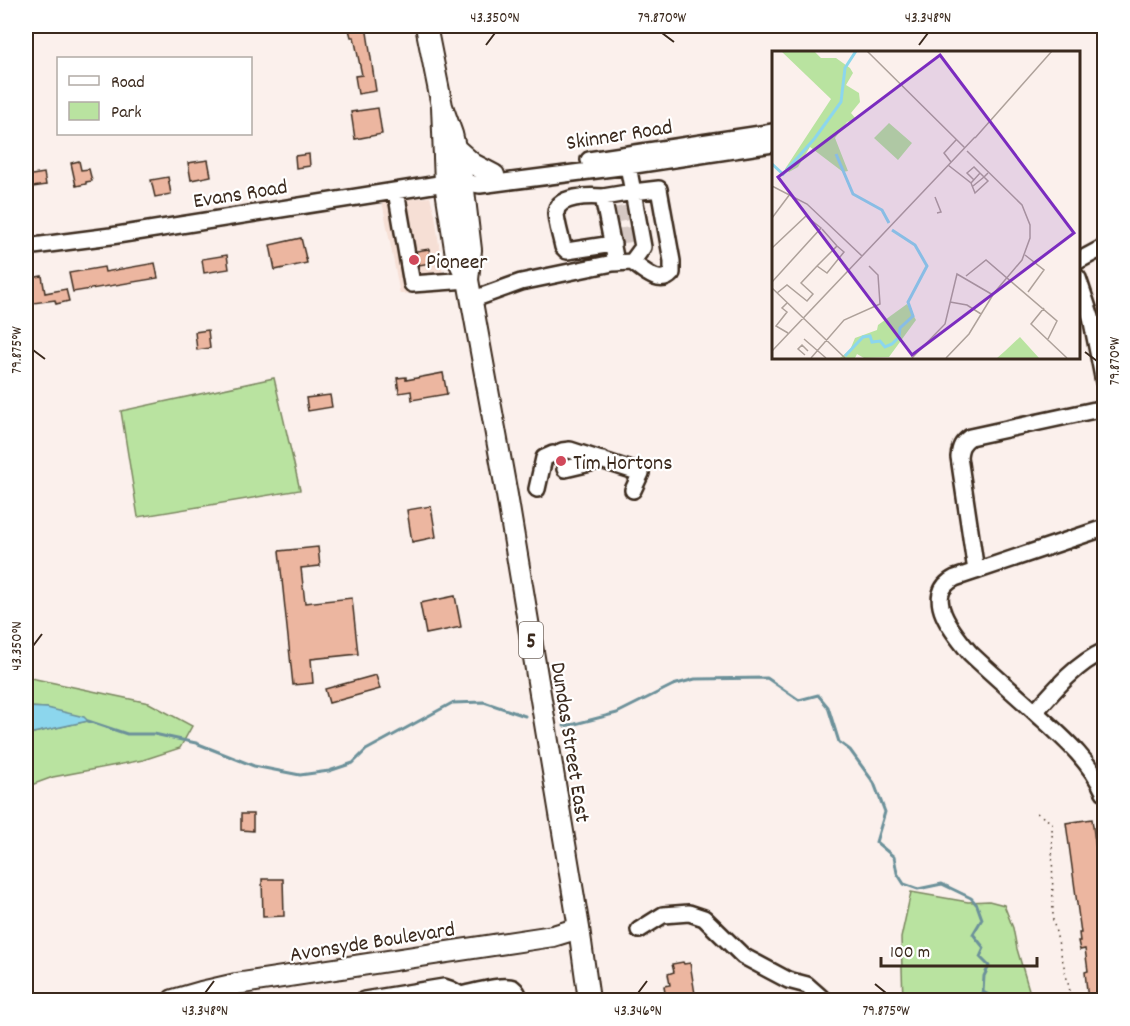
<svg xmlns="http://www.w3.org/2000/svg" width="1130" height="1026" viewBox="0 0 1130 1026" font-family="Dekko,sans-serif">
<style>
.built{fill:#f6dfd5}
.green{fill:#b9e3a0;stroke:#7a865f;stroke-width:1.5}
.water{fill:#8cd6ed;stroke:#6c919a;stroke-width:1.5}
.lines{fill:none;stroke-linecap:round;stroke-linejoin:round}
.stream{stroke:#6c919a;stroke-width:3}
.building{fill:#ecb6a0;stroke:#3b2a1e;stroke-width:1.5}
.minor-tunnel{stroke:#d5c8c3;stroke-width:15;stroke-dasharray:15 8;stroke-linecap:butt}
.minor-casing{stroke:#3b2a1e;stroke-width:20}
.major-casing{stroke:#3b2a1e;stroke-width:24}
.path{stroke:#3b2a1e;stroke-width:1.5;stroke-dasharray:1.5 4.5;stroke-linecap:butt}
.minor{stroke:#fff;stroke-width:15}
.major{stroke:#fff;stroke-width:20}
.ticks{fill:none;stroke:#3b2a1e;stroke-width:2}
.poi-dot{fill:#d1495b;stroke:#fff;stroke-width:2}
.labels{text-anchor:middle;stroke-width:4.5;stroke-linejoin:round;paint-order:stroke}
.shield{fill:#fff;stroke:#766a62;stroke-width:1.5}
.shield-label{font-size:21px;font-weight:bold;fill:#3b2a1e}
.street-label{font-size:22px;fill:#3b2a1e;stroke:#fff}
.poi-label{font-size:22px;fill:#3b2a1e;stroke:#fff;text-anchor:start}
.inset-river{fill:none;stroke:#8cd6ed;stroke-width:3}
.inset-road{fill:none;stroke:#aea19a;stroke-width:1.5}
.view{fill:#7b2cbf;fill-opacity:0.15;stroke:#7b2cbf;stroke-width:3}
.inset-edge{fill:none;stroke:#3b2a1e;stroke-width:3}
.neatline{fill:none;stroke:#3b2a1e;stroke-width:2}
.ticks-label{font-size:15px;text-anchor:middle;fill:#3b2a1e}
</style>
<rect width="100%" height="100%" fill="#fbf0ec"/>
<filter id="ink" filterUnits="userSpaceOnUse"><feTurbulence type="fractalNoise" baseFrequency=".0167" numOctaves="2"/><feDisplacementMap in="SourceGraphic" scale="12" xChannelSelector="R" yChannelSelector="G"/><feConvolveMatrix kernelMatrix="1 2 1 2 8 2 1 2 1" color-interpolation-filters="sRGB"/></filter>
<g filter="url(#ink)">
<path class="built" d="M430 197 435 214 445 292 400 294 382 201Z"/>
<path class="green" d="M274 378 300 490 138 517 121 411Z
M26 677 149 703 192 726 180 748 143 760 53 777 26 787V738L33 733 87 721 47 708 26 707Z
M911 892 968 902 989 901 1004 905 1013 928 1017 949 1032 1000H903L901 938Z"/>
<path class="water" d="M26 707 47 708 84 717 88 721 33 733 26 738Z"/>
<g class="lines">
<path class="stream" d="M88 721 127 734H154L196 743 254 766 300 775 329 771 353 763 366 750 452 703 484 702 525 716
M564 726 575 724 617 713 673 685 695 679 767 678 799 700 818 695 828 707 839 742 850 750 874 783 885 812 876 842 894 857 897 873 904 884 918 889 942 884 971 898 977 905 982 919 973 934 984 948 980 957 989 966 984 976 983 992 999 1000"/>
</g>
<path class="building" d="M348 26H366L376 91 358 94 355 76 362 75 354 37H351Z
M378 108 382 134 355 139 351 112Z
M309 154 310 166 296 168 295 156Z
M208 160 211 176 191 180 188 163Z
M79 161 81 170 89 169 92 181 86 182V184L76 186 71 163Z
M44 173 46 185 26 188V176Z
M168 177 171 194 155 197 151 180Z
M301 238 307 263 275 270 270 245Z
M429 249 431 263 419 265 416 251Z
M227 255 229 269 204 273 202 259Z
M155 263 158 278 73 292 69 273 104 267 105 272Z
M42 276 45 293 66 289 69 301 56 304 55 300 26 304V279Z
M208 330 210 348 197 350 195 332Z
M443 373 447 394 412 400 411 391 399 393 397 378 406 377V380Z
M330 395 332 407 308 411 306 398Z
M431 506 436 537 412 542 407 510Z
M318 547 320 566 301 568 305 603 352 598 358 654 311 659 313 683 293 685 279 551Z
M455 596 461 627 426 634 420 603Z
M376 675 380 689 329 703 325 689Z
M241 814H253V831L241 830Z
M1092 819 1102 894H1104V904L1103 905 1104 918V1000H1088L1085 972 1088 971 1085 949 1080 950 1078 941H1080L1079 933H1081L1066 823Z
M262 879H283L284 916 263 917Z
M683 962 684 964 690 963 696 1000H666L664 986 670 985 668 974 674 972 672 964Z"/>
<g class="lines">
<path class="minor-tunnel" d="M616 215 632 212
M620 236 635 234"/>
<defs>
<path id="minor" d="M589 160 773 132
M396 191 412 284 468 280
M603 197C591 196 557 195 556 213 556 222 561 237 563 247L567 251 613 244
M26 247 111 236 445 183 463 182 480 185 628 166 773 144
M1078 261 1104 247
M616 262 603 197 633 192 643 247 632 262
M1078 278 1091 317 1104 382
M471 300 521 282 613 263 632 262C643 270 660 287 672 273V261L659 189 633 192 628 166
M562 451 570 450 641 473 633 490
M565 469 603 460
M537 489 544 458 553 454
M1104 528 955 578C921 595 954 634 970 653 991 673 1013 692 1035 712 1061 736 1089 759 1104 792
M976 571 959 457C960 447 962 443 970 437L1104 408
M1035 712C1055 689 1076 664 1104 651
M639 930 663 915 689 913 704 918 743 956 788 980 807 985 824 1000
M364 1000 444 987 450 989 461 995
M462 1000 461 995C472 993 503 983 513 988 517 991 519 996 520 1000"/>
<path id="major" d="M426 26 442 106 452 134 463 182 471 250 468 280
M442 106 445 183 456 255 468 280 507 495 579 928 589 1000
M455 148 473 164 494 175
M173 1000 201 992 236 984 553 936 579 928"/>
</defs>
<use href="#minor" class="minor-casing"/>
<use href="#major" class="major-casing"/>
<path class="path" d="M1037 813 1052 823 1053 920 1072 1000"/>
<use href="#minor" class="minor"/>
<use href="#major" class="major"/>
</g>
</g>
<path class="ticks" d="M662 33 674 42M486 45 495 33M919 45 928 33M33 350 45 359M1085 352 1097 361M33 646 42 634M875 984 886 993M205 993 214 981M638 993 647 981"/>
<g class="poi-dot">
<circle cx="414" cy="260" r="6"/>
<circle cx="561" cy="461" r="6"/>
</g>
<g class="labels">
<rect class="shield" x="519" y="622" width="24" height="36" rx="4.5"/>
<g class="shield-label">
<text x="531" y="647">5</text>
</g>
<g class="street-label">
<text transform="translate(619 133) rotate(-9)" y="8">Skinner Road</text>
<text transform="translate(240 192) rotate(-9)" y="8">Evans Road</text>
<text transform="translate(572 742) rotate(81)" y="8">Dundas Street East</text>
<text transform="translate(372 940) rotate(-9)" y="8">Avonsyde Boulevard</text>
</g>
<g class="poi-label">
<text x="426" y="268">Pioneer</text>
<text x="573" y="469">Tim Hortons</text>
</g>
</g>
<g transform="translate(772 51)">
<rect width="308" height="308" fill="#fbf0ec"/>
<path d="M9 0H42L49 7H64L78 17 81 22 74 34 87 42 88 51 79 62 84 68 75 71 63 87 76 120 71 121 38 96 26 116 17 121 13 118 59 48ZM117 72 140 92 126 109 102 87ZM135 253 144 269 117 306 92 307 85 303 83 307H68L78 299 83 287 105 279 106 274ZM248 286 267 307H225L233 300Z" fill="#b9e3a0"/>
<path class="inset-river" d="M64 103 81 143 110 159 117 172M0 113 11 123 43 87 69 51 73 17 84 0M73 305 91 286 98 285 100 291 108 290 113 296 120 293 127 286 128 277 141 265 136 251 155 215 143 194 120 179"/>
<path class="inset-road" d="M95 0 193 97M203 87 280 0M179 111 172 102 184 89M176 114 199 132 203 142 216 130 212 126 216 122M202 129 195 122 202 116 208 122M199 132 208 122 212 126 201 135M0 135 35 153 90 205M163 146 169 161 165 162M0 167 18 143M50 178 65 195M0 197 34 165 49 177 0 231M253 204 272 219 256 241M194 225 214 209 285 270 276 288M0 237 73 307M5 242 15 234 35 250 41 243 29 232 45 215 65 195 72 201 55 222 45 215M178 251 195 254 209 263M15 252 10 257 15 261 4 275 16 282M272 257 259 273 295 307M32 288 54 307M0 300 203 86M33 304 26 298 30 294 36 300M39 307 72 269 108 253 106 224 97 215M140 307 173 273 185 223 221 244M174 307 197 283 222 242 250 209 258 187V174L250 154 195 100"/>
<path class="view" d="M168 4 302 182 140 304 6 126Z"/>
<rect width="308" height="308" class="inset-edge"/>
</g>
<rect width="1130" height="1026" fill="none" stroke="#fff" stroke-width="66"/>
<rect x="57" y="57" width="195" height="78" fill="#ffffff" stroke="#b1aaa5" stroke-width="1.5"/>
<rect x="69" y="76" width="30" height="9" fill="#ffffff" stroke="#b1aaa5" stroke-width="1.5"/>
<text x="111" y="87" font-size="18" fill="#3b2a1e">Road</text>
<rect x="69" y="102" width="30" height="18" fill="#b9e3a0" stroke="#b1aaa5" stroke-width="1.5"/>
<text x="111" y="117" font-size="18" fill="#3b2a1e">Park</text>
<path d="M881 957v9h156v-9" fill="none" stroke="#3b2a1e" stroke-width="3"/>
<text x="890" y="957" font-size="18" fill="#3b2a1e" stroke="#ffffff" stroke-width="4.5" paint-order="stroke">100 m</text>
<rect x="33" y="33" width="1064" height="960" class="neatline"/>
<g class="ticks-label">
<text x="495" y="22">43.350°N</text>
<text x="662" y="22">79.870°W</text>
<text x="928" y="22">43.348°N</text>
<text transform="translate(16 350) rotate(-90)" y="5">79.875°W</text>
<text transform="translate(1114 361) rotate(-90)" y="5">79.870°W</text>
<text transform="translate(16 646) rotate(-90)" y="5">43.350°N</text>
<text x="205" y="1015">43.348°N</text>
<text x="638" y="1015">43.346°N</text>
<text x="886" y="1015">79.875°W</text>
</g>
</svg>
